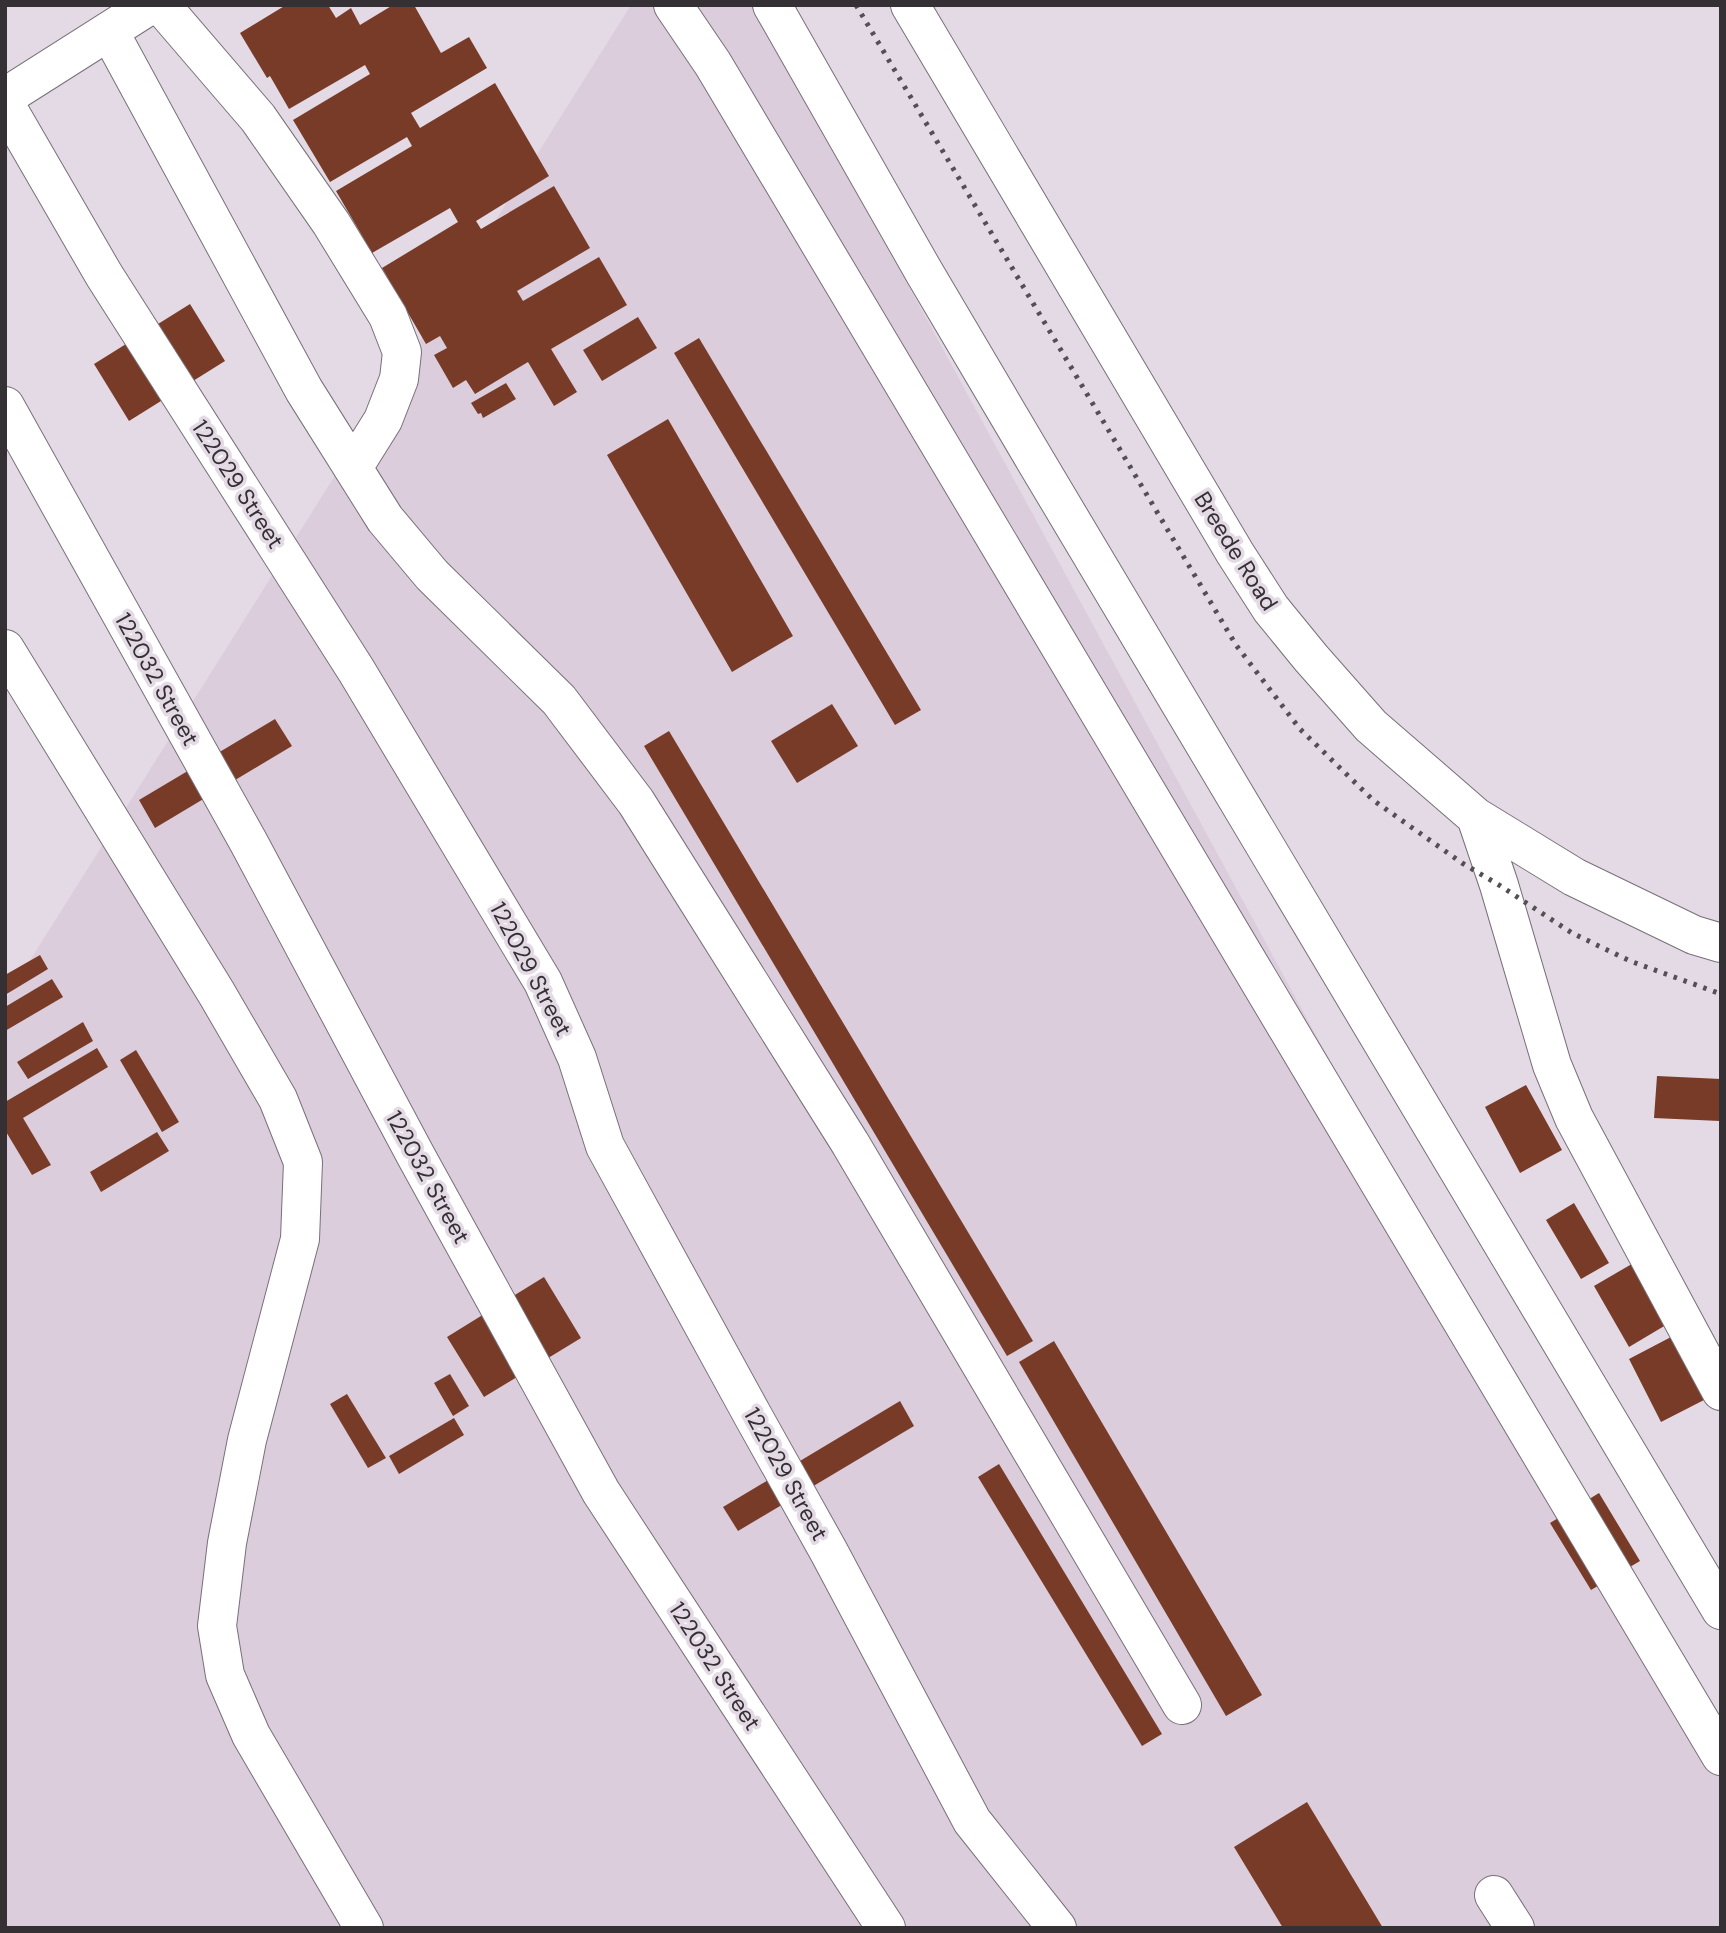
<svg xmlns="http://www.w3.org/2000/svg" width="1726" height="1933" viewBox="0 0 1726 1933" font-family="'DM Sans',sans-serif">
<style>
.built{fill:#dccddd}
.building{fill:#773b27}
.lines{fill:none;stroke-linecap:round;stroke-linejoin:round}
.minor-casing{stroke:#787079;stroke-width:40}
.minor{stroke:#fff;stroke-width:38}
.rail{stroke:#544f54;stroke-width:5;stroke-dasharray:3.5 7;stroke-linecap:butt}
.labels{text-anchor:middle;stroke-width:7;stroke-linejoin:round;paint-order:stroke}
.street-label{font-size:23px;fill:#343034;stroke:#e4dae5}
</style>
<rect width="100%" height="100%" fill="#e4dae5"/>
<path class="built" d="M631 5H756L1721 1780V1928H5V1000Z"/>
<path class="building" d="M286 5H328L336 18 351 8 360 25 393 5H414L441 53 469 37 487 68 411 113 420 128 495 83 549 176 476 221 481 229 554 186 590 248 517 291 523 301 599 257 627 305 551 349 577 392 554 406 528 362 475 394 466 380 453 388 434 355 447 348 440 336 426 344 382 268 458 222 450 208 372 253 336 191 412 146 407 137 330 182 293 120 370 74 365 65 289 109 270 76 267 78 240 33Z
M190 304 225 361 129 421 94 364Z
M638 317 657 348 602 381 583 350Z
M699 338 921 710 895 725 674 353Z
M506 383 516 399 483 418 481 413 478 414 471 403Z
M668 419 793 636 732 672 607 455Z
M832 704 858 746 797 783 771 741Z
M275 719 292 746 155 828 139 800Z
M669 731 1033 1341 1007 1356 644 746Z
M40 955 48 969 5 995V975Z
M52 979 63 997 5 1031V1007Z
M83 1022 93 1041 28 1079 17 1062Z
M97 1048 108 1067 23 1118 51 1165 32 1175 5 1130V1102Z
M136 1050 179 1122 162 1132 120 1060Z
M1657 1076 1721 1079 1720 1121 1654 1118Z
M1526 1085 1562 1150 1520 1173 1485 1107Z
M157 1132 169 1151 101 1192 90 1172Z
M1574 1203 1609 1263 1581 1279 1546 1220Z
M1642 1258 1676 1319 1629 1347 1594 1286Z
M544 1277 581 1338 484 1397 447 1337Z
M1671 1337 1704 1400 1661 1422 1629 1359Z
M1054 1341 1262 1695 1226 1716 1019 1362Z
M450 1374 469 1406 453 1416 434 1383Z
M347 1394 386 1458 368 1468 330 1404Z
M900 1401 914 1426 738 1531 723 1507Z
M454 1418 464 1435 399 1474 389 1456Z
M999 1464 1162 1734 1142 1746 978 1477Z
M1599 1493 1640 1561 1591 1590 1550 1523Z
M1307 1802 1383 1928H1283L1234 1847Z"/>
<g class="lines">
<defs>
<path id="minor" d="M161 5 258 118 331 223 388 316 402 352 399 379 383 420 353 468
M673 5 713 64 1721 1756
M772 5 924 272 1035 460 1721 1610
M910 5 1235 553 1271 609 1311 658 1371 726 1476 817 1574 877 1694 935 1721 943
M109 31 304 390 385 519 432 575 559 700 636 802 850 1143 1182 1705
M5 97 150 5
M5 104 104 275 356 670 543 982 577 1058 605 1146 753 1416 829 1552 972 1821 1057 1928
M5 406 249 843 416 1156 601 1492 886 1928
M5 649 217 994 278 1099 303 1162 300 1239 247 1440 227 1543 217 1626 225 1675 251 1735 364 1928
M1476 817 1499 885 1552 1065 1574 1118 1721 1391
M1494 1895 1515 1928"/>
</defs>
<use href="#minor" class="minor-casing"/>
<use href="#minor" class="minor"/>
<path class="rail" d="M856 5 1236 645 1300 729 1373 800 1462 863 1499 885 1572 933 1630 961 1721 994"/>
</g>
<g class="labels">
<g class="street-label">
<text transform="translate(238 484) rotate(57)" y="8">122029 Street</text>
<text transform="translate(1236 551) rotate(58)" y="8">Breede Road</text>
<text transform="translate(157 679) rotate(61)" y="8">122032 Street</text>
<text transform="translate(531 969) rotate(62)" y="8">122029 Street</text>
<text transform="translate(428 1177) rotate(61)" y="8">122032 Street</text>
<text transform="translate(786 1474) rotate(61)" y="8">122029 Street</text>
<text transform="translate(715 1666) rotate(57)" y="8">122032 Street</text>
</g>
</g>
<rect width="1726" height="1933" fill="none" stroke="#343034" stroke-width="14"/>
</svg>
